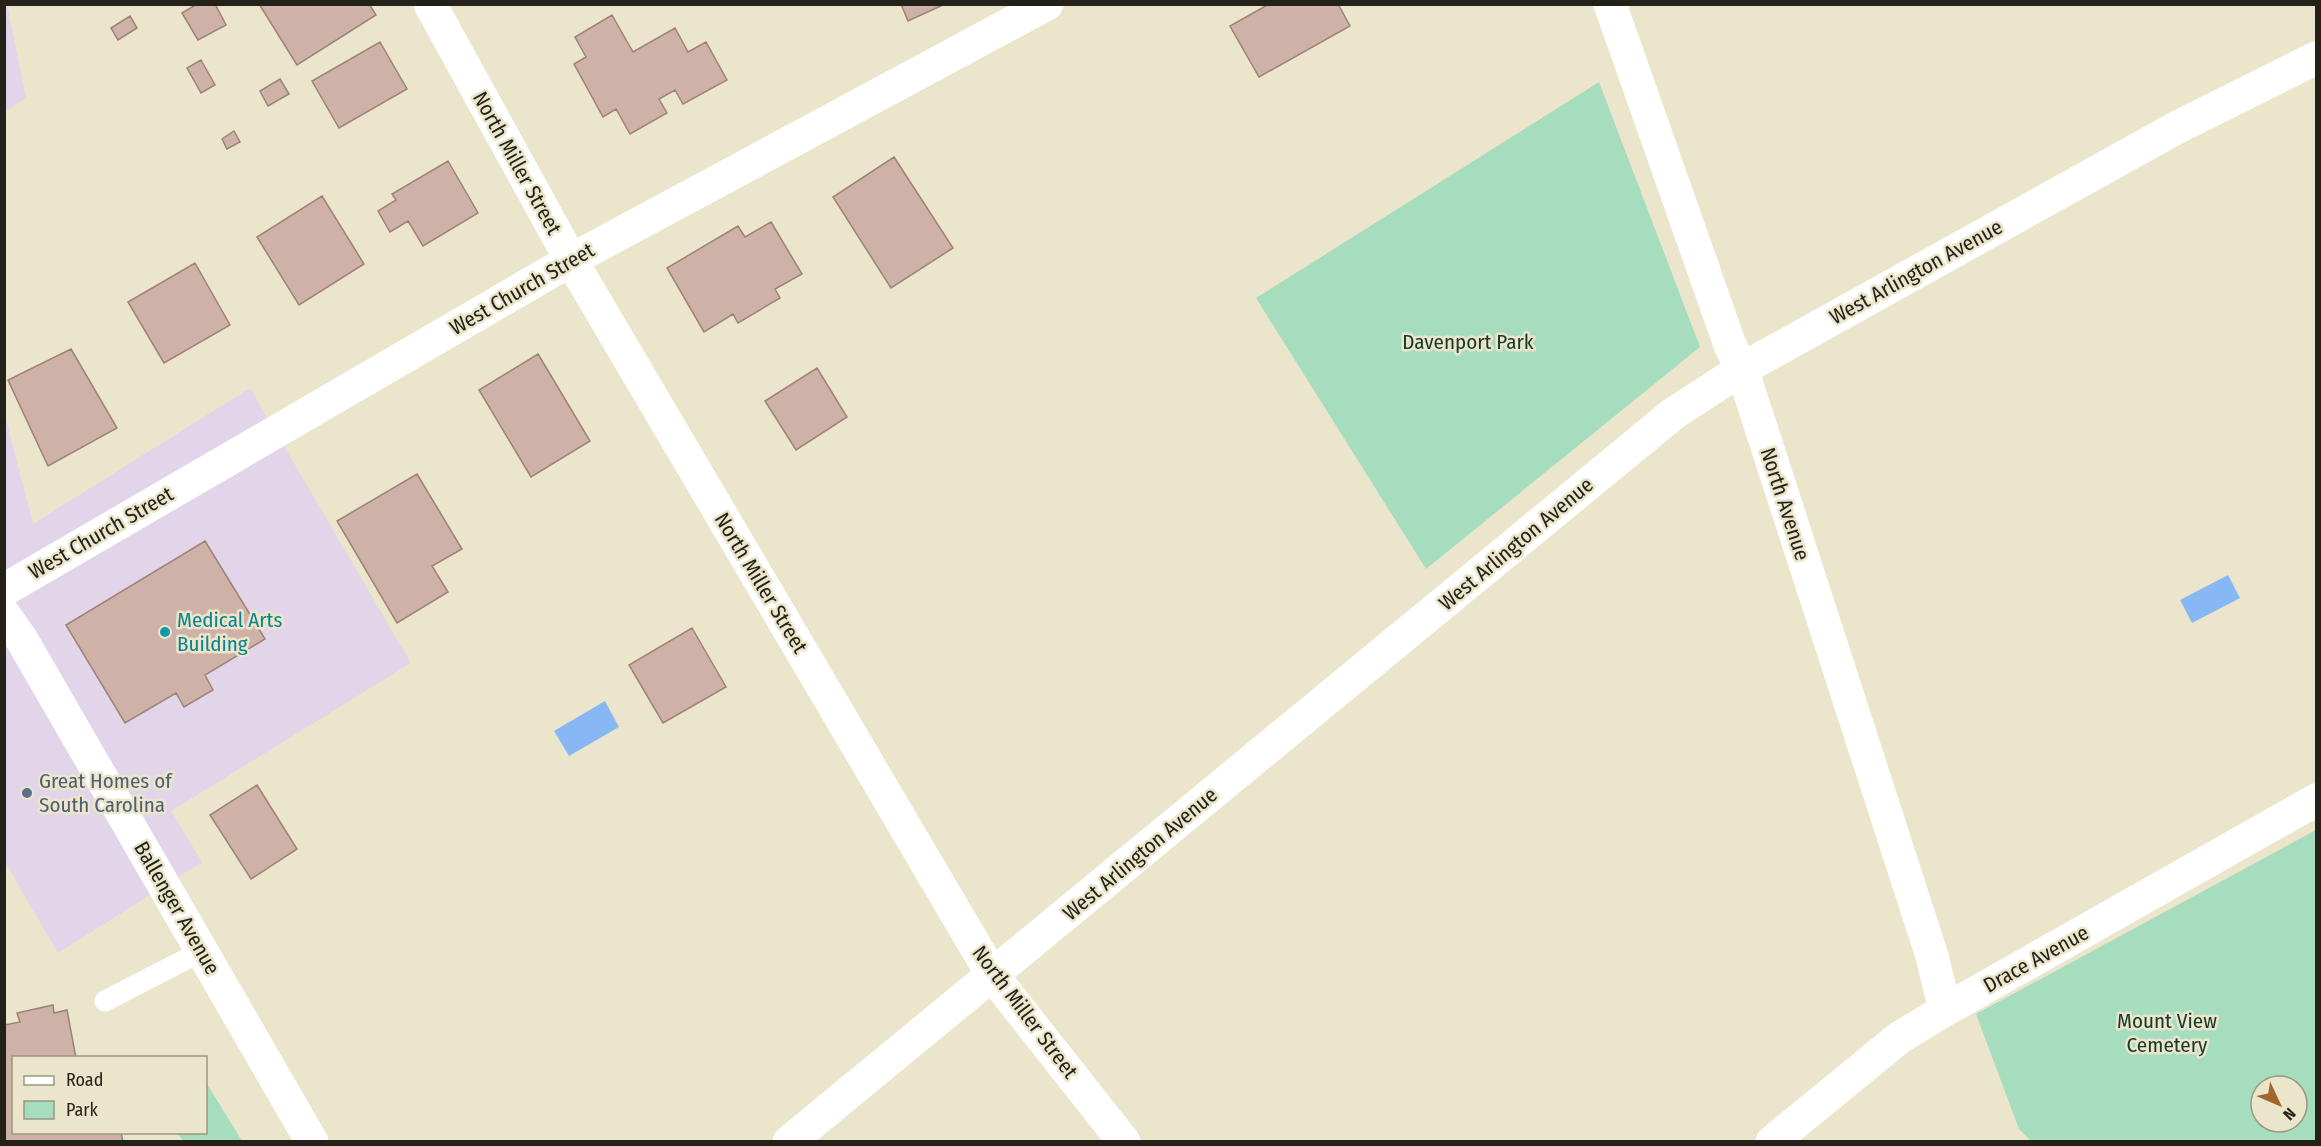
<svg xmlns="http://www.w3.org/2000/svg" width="2321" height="1146" viewBox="0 0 2321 1146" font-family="'Fira Sans Condensed',sans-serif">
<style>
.commercial{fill:#e2d5e9}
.green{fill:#a6ddbf;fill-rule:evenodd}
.water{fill:#88b7f5}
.building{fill:#ceb2a8;stroke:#9d8278;stroke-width:1.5}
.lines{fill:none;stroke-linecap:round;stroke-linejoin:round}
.service{stroke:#fff;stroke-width:21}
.minor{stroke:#fff;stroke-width:33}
.culture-dot{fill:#0f9aa8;stroke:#ebe5cb;stroke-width:2}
.service-dot{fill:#5c6f8a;stroke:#ebe5cb;stroke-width:2}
.labels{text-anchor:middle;stroke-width:5;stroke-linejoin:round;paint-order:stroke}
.street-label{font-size:21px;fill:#242218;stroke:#ebe5cb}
.park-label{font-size:21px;fill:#153a28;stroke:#ebe5cb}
.culture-label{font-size:21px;fill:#0d838f;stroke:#ebe5cb;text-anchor:start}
.service-label{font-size:21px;fill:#4e5e75;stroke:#ebe5cb;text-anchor:start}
</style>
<rect width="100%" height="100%" fill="#ebe5cb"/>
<path class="commercial" d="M7 4 26 98 5 112 4 5Z
M250 388 411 663 171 811 202 862 58 953 5 862 4 411 33 524Z"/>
<path class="green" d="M1599 82 1700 347 1426 569 1256 298Z
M2316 830V1141H2031L2019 1129 1976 1014ZM2261 1086H2297V1122H2261Z
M207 1084 242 1141H183L178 1133 206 1132Z"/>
<path class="water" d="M2228 575 2240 598 2192 623 2180 600Z
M605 701 619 727 569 756 554 731Z"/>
<path class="building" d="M197 4H215L226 25 198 40 182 13Z
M259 4H369L376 15 297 65Z
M901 4H945L908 21Z
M1269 4H1338L1350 26 1259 77 1230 26Z
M612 15 633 52 675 28 688 52 706 42 727 80 683 104 675 90 659 99 667 113 630 134 616 109 603 117 574 64 586 57 575 37Z
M130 16 137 28 118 40 111 28Z
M380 42 407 89 339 128 312 81Z
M201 60 215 85 201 93 187 68Z
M280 79 289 94 268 106 260 91Z
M234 131 240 142 227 149 222 139Z
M894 157 953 248 891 288 833 197Z
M448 161 478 213 423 246 408 221 390 232 378 211 396 200 392 194Z
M322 196 364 264 299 305 257 237Z
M771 222 802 274 775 289 780 298 738 323 733 314 704 332 667 268 738 226 745 237Z
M195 263 230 325 164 363 128 302Z
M71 349 117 428 48 466 8 380Z
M538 354 590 441 531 477 479 390Z
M817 368 847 417 796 450 765 401Z
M417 474 462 549 432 566 448 592 397 623 337 521Z
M205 541 265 639 205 675 213 690 184 707 176 693 125 723 66 625Z
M692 628 726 687 663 723 629 665Z
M257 785 297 849 251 879 210 815Z
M53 1005 54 1013 67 1010 76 1058H14V1132H121L123 1142H4V1025L20 1022 17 1013Z"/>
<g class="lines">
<path class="service" d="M105 1001 202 951"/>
<path class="minor" d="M430 4 571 260 993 976 1124 1142
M1610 4 1730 345 1742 369 1932 956 1945 1010
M4 590 571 260 1047 4
M4 614 22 640 312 1142
M789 1142 1673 414 1742 369 2176 128 2316 58
M1772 1142 1899 1038 1945 1010 2316 800"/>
</g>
<circle class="culture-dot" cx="165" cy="632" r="6"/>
<circle class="service-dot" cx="27" cy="793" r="6"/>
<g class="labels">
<g class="street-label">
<text transform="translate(517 163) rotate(61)" y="7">North Miller Street</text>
<text transform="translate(1916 272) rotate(-29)" y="7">West Arlington Avenue</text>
<text transform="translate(522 289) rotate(-30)" y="7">West Church Street</text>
<text transform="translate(1785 504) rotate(72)" y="7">North Avenue</text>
<text transform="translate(101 533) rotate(-30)" y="7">West Church Street</text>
<text transform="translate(1516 544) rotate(-40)" y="7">West Arlington Avenue</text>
<text transform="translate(761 583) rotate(59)" y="7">North Miller Street</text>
<text transform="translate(1140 854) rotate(-40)" y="7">West Arlington Avenue</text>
<text transform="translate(177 908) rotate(60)" y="7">Ballenger Avenue</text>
<text transform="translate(2036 959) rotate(-29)" y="7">Drace Avenue</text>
<text transform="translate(1025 1012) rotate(53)" y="7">North Miller Street</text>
</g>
<g class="park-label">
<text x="1468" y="349">Davenport Park</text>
<text x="2167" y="1028">Mount View<tspan x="2167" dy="24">Cemetery</tspan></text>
</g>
<g class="culture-label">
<text x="177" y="627">Medical Arts<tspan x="177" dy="24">Building</tspan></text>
</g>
<g class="service-label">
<text x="39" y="788">Great Homes of<tspan x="39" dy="24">South Carolina</tspan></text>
</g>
</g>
<rect width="2321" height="1146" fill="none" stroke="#242218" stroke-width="12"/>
<rect x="12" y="1056" width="195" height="78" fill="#ebe5cb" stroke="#9b9783" stroke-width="1.5"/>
<rect x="24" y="1076" width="30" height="9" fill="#ffffff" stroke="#9b9783" stroke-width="1.5"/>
<text x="66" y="1086" font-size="18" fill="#242218">Road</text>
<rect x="24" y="1101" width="30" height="18" fill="#a6ddbf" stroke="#9b9783" stroke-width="1.5"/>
<text x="66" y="1116" font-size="18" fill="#242218">Park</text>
<g transform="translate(2279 1104) rotate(134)"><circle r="28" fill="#ebe5cb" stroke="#9b9783" stroke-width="1.5"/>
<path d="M0-4.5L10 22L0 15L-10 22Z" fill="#a4662d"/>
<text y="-9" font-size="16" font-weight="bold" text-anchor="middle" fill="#242218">N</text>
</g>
</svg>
